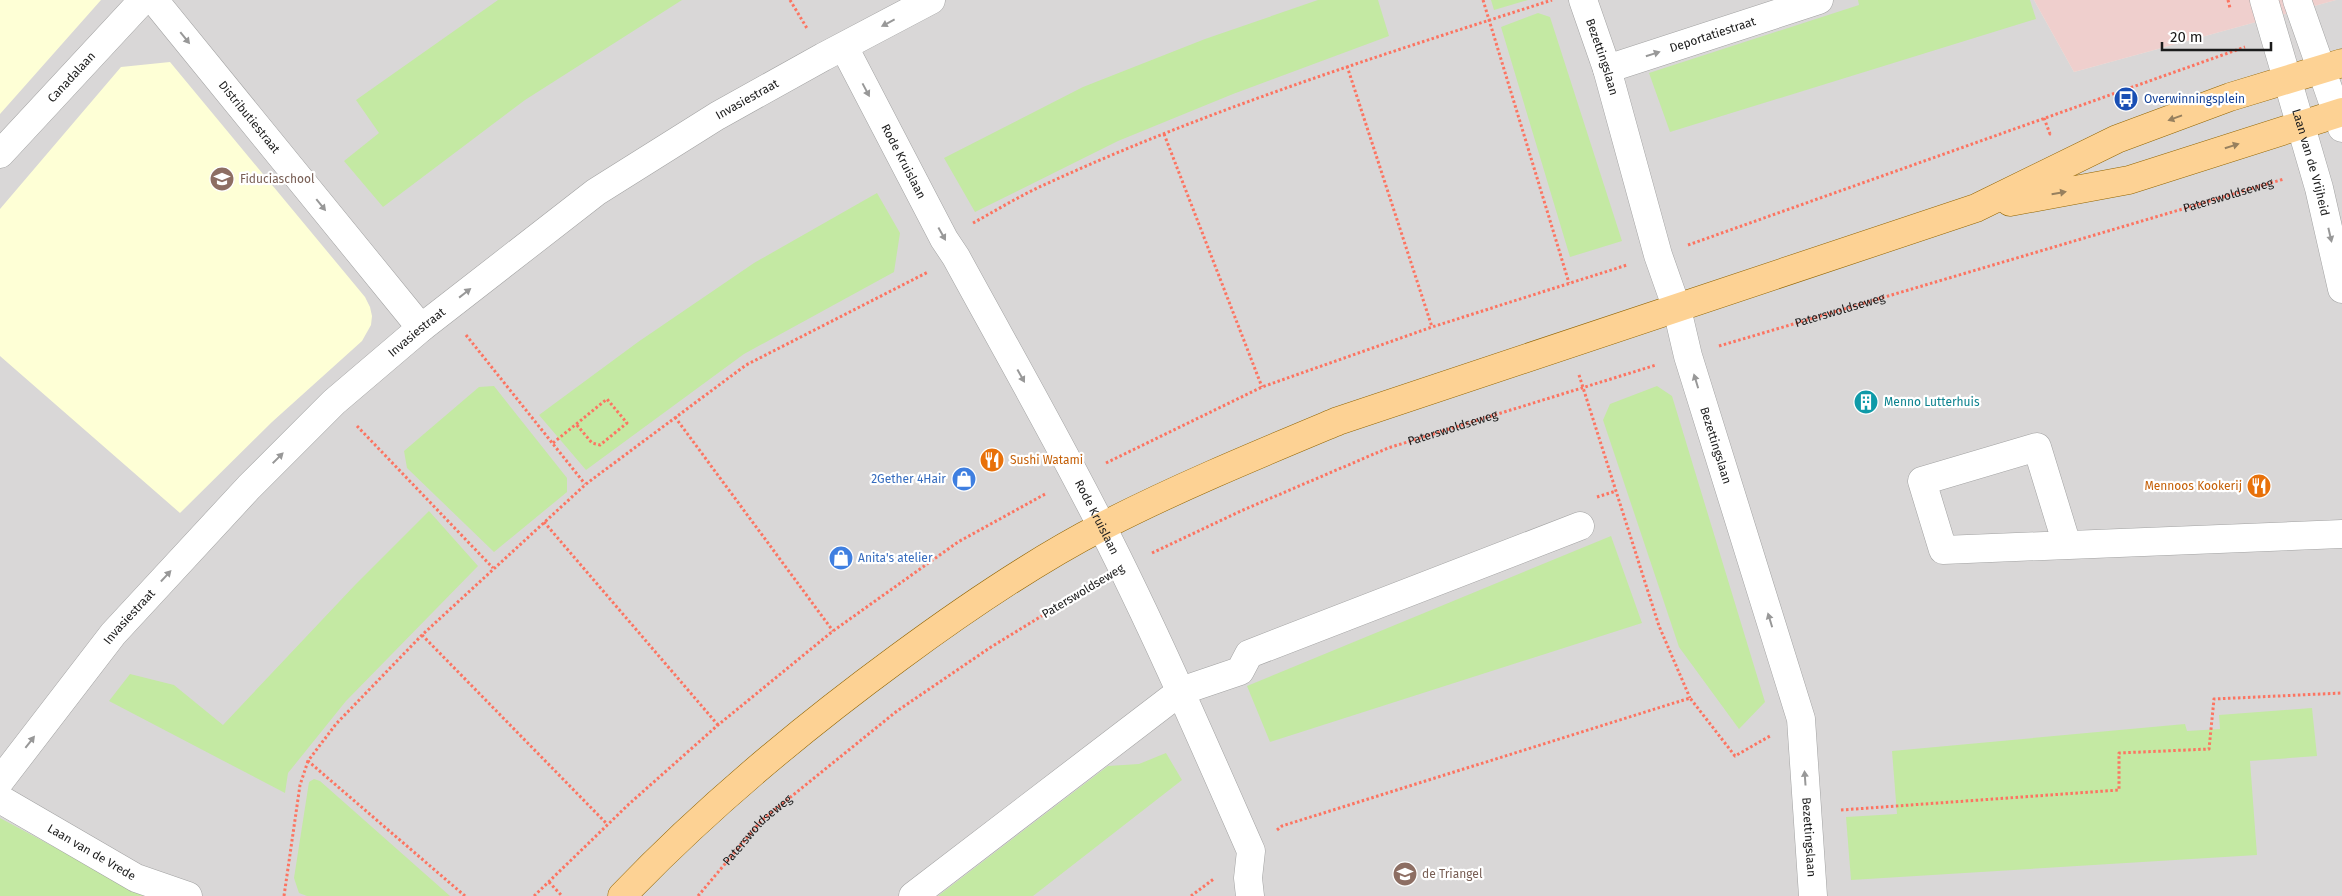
<svg xmlns="http://www.w3.org/2000/svg" width="2342" height="896" viewBox="0 0 2342 896" font-family="'Fira Sans',sans-serif">
<style>
.residential{fill:#d9d7d7}
.commercial{fill:#efcfcd}
.education{fill:#feffd6}
.grass{fill:#c4e9a3}
.lines{fill:none;stroke-linecap:round;stroke-linejoin:round}
.minor-casing{stroke:#a2a2a2;stroke-width:29}
.major-casing{stroke:#916400;stroke-width:29}
.path{stroke:#fc7461;stroke-width:3;stroke-dasharray:2.5 2.5;stroke-linecap:butt}
.minor{stroke:#fff;stroke-width:28}
.major{stroke:#fdd294;stroke-width:28}
.oneway{fill:#989898}
.oneway2{fill:#97805e}
.labels{text-anchor:middle;stroke-width:4.5;stroke-linejoin:round;paint-order:stroke}
.street-label{font-size:12px;fill:#1b1b1b;stroke:#fff}
.transit-label{font-size:12px;fill:#164399;stroke:#fff;text-anchor:start}
.education-label{font-size:12px;fill:#785e54;stroke:#fff;text-anchor:start}
.culture-label{font-size:12px;fill:#0d838f;stroke:#fff;text-anchor:start}
.food-label{font-size:12px;fill:#c56008;stroke:#fff;text-anchor:start}
.shop-label{font-size:12px;fill:#366cbe;stroke:#fff;text-anchor:end}
</style>
<rect width="100%" height="100%" fill="#ede8df"/>
<path class="residential" d="M0 0H2034L2074 72 2336 0H2342V896H58L0 865Z"/>
<path class="commercial" d="M2034 0H2336L2074 72Z"/>
<path class="education" d="M0 0H101L0 114Z
M170 62 365 297 370 307 372 316 371 325 362 341 272 422 180 513 0 356V209L121 67Z"/>
<path class="grass" d="M498 0H682L525 100 383 207 344 161 379 133 356 100Z
M1318 0H1378L1389 36 1233 94 1118 141 975 212 944 158 1083 87 1205 39Z
M1491 0H1528L1494 10Z
M1858 0H2030L2036 19 1670 132 1649 73 1859 5Z
M1538 13 1550 17 1622 241 1570 257 1501 27Z
M877 193 900 233 894 272 744 354 586 470 539 415 638 342 754 263Z
M494 386 567 478V492L494 552 407 468 404 451 479 387Z
M1657 386 1672 396 1765 702 1739 729 1679 647 1603 420 1610 404Z
M429 511 478 566 346 701 288 773 285 793 109 701 130 674 174 685 223 725 355 585Z
M1611 536 1642 623 1270 742 1247 686Z
M2312 708 2317 756 2250 761 2257 855 1851 880 1846 817 1897 814 1892 751 2185 724 2187 731 2220 729 2219 715Z
M1166 753 1182 780 1033 896H938L1108 766 1139 764Z
M314 779 320 781 450 896H307L299 893 294 878 309 782Z
M0 818 125 885 155 896H0Z"/>
<g class="lines">
<defs>
<g id="minor">
<path id="s4" d="M154 0 421 328"/>
<path id="s5" d="M1583 0 1607 69 1658 255 1677 309 1688 356 1801 719 1813 896"/>
<path id="s6" d="M2264 0 2319 188 2342 289"/>
<path d="M2297 0 2342 128"/>
<path id="s7" d="M844 47 944 239 956 257C1005 347 1056 436 1102 527 1156 633 1203 742 1251 851L1248 878 1250 896"/>
<path id="s8" d="M1607 69 1819 0"/>
<path id="s9" d="M0 154 143 0"/>
<path d="M2067 545 2037 447 1922 481 1943 550 2342 534"/>
<path id="s10" d="M0 781 113 634 249 487 334 402 421 328 596 192 717 116 823 57 931 0"/>
<path id="s11" d="M0 799 136 878 188 896"/>
<path d="M913 896 1181 691 1240 671 1249 654 1580 526"/>
</g>
<path id="major" d="M2010 202 2129 180 2342 112
M622 896C706 808 800 730 898 658 963 610 1031 563 1103 526 1179 487 1259 454 1338 421L1976 208 2117 139 2230 97 2342 63"/>
</defs>
<use href="#minor" class="minor-casing"/>
<use href="#major" class="major-casing"/>
<g class="path">
<path d="M790 0 808 30"/>
<path d="M1483 0 1569 283"/>
<path d="M2228 0 2230 8"/>
<path d="M1347 66 1432 327"/>
<path d="M2044 118 2050 134 2051 133"/>
<path d="M1164 134 1262 387"/>
<path d="M973 223C997 210 1021 195 1046 184 1209 109 1381 55 1552 0"/>
<path d="M1688 245 2245 47"/>
<path d="M466 335 585 484"/>
<path id="s1" d="M1719 346 2284 179"/>
<path d="M1579 375 1659 626 1690 698"/>
<path d="M675 417 833 631"/>
<path d="M357 426 493 568"/>
<path d="M553 443 607 399 627 423 600 445 592 443 576 424"/>
<path d="M1106 463 1262 387 1432 327 1627 265"/>
<path d="M1597 497 1616 491"/>
<path d="M544 522 718 725"/>
<path id="s2" d="M1152 553 1243 510 1388 448 1656 365"/>
<path d="M422 635 607 824"/>
<path d="M1841 810 2119 790V753L2209 749 2214 699 2342 693"/>
<path d="M1277 830 1282 826 1690 698 1735 756 1770 736"/>
<path d="M549 882 562 896"/>
<path d="M284 896 300 785 308 761"/>
<path d="M465 896 308 761 336 724 422 635 586 484 746 365 928 272"/>
<path d="M534 896 629 804 718 725 833 631 958 542 1047 493"/>
<path id="s3" d="M698 896 761 821 897 711 991 647 1094 584"/>
<path d="M1191 896 1215 878"/>
</g>
<use href="#minor" class="minor"/>
<use href="#major" class="major"/>
</g>
<defs><path id="oneway-solid" d="M-6-.8H1V-3.2L6.5 0L1 3.2V.8H-6Z" transform="scale(1.25)"/></defs>
<g class="oneway">
<use href="#oneway-solid" transform="translate(888 23) rotate(152)"/>
<use href="#oneway-solid" transform="translate(185 38) rotate(51)"/>
<use href="#oneway-solid" transform="translate(1653 54) rotate(-18)"/>
<use href="#oneway-solid" transform="translate(866 90) rotate(62)"/>
<use href="#oneway-solid" transform="translate(321 205) rotate(51)"/>
<use href="#oneway-solid" transform="translate(942 234) rotate(61)"/>
<use href="#oneway-solid" transform="translate(2330 235) rotate(77)"/>
<use href="#oneway-solid" transform="translate(465 293) rotate(-38)"/>
<use href="#oneway-solid" transform="translate(1021 376) rotate(61)"/>
<use href="#oneway-solid" transform="translate(1696 381) rotate(-107)"/>
<use href="#oneway-solid" transform="translate(278 458) rotate(-45)"/>
<use href="#oneway-solid" transform="translate(166 576) rotate(-47)"/>
<use href="#oneway-solid" transform="translate(1770 620) rotate(-107)"/>
<use href="#oneway-solid" transform="translate(30 742) rotate(-52)"/>
<use href="#oneway-solid" transform="translate(1805 778) rotate(-94)"/>
</g>
<g class="oneway2">
<use href="#oneway-solid" transform="translate(2175 118) rotate(160)"/>
<use href="#oneway-solid" transform="translate(2232 146) rotate(-17)"/>
<use href="#oneway-solid" transform="translate(2059 193) rotate(-10)"/>
</g>
<defs>
<symbol id="bus-disc" viewBox="-11 -11 22 22"><circle r="9.5" fill="#1a4fb4" stroke="#fff"/><path d="M-5-6H5V4H4V6H2V4H-2V6H-4V4H-5ZM-3.5-4V0h7V-4ZM-3.5 1.2v1.5H-2V1.2ZM2 1.2v1.5H3.5V1.2Z" fill="#fff"/></symbol>
<symbol id="school-disc" viewBox="-11 -11 22 22"><circle r="9.5" fill="#8d6e63" stroke="#fff"/><path d="M0-5L7-2L0 1L-7-2ZM-4 1L0 2.5L4 1V4Q0 6-4 4Z" fill="#fff"/></symbol>
<symbol id="building-disc" viewBox="-11 -11 22 22"><circle r="9.5" fill="#0f9aa8" stroke="#fff"/><path d="M-4-6H4V6H1V3H-1V6H-4ZM-2.5-4.3h1.7v1.8h-1.7ZM.8-4.3h1.7v1.8H.8ZM-2.5-1h1.7V.8h-1.7ZM.8-1h1.7V.8H.8Z" fill="#fff"/></symbol>
<symbol id="restaurant-disc" viewBox="-11 -11 22 22"><circle r="9.5" fill="#e8710a" stroke="#fff"/><path d="M-5-6h1v4h1v-4h1v4h1v-4h1v5L-1.5 .5V6h-2V.5L-5-1ZM5-6V6H3V1.5H1.5Q1.5-4 5-6Z" fill="#fff"/></symbol>
<symbol id="shop-disc" viewBox="-11 -11 22 22"><circle r="9.5" fill="#3f7fe0" stroke="#fff"/><path d="M-5-2.5h2.3a2.7 3.5 0 0 1 5.4 0H5L5.5 6h-11ZM-1.5-2.5h3a1.5 2.3 0 0 0-3 0Z" fill="#fff"/></symbol>
</defs>
<g fill-rule="evenodd">
<use href="#bus-disc" x="2112" y="85" width="28" height="28"/>
<use href="#school-disc" x="208" y="165" width="28" height="28"/>
<use href="#building-disc" x="1852" y="388" width="28" height="28"/>
<use href="#restaurant-disc" x="978" y="446" width="28" height="28"/>
<use href="#shop-disc" x="950" y="465" width="28" height="28"/>
<use href="#restaurant-disc" x="2245" y="472" width="28" height="28"/>
<use href="#shop-disc" x="827" y="544" width="28" height="28"/>
<use href="#school-disc" x="1391" y="860" width="28" height="28"/>
</g>
<g class="labels">
<g class="street-label">
<text dy="4" stroke="none"><textPath href="#s8" startOffset="111">Deportatiestraat</textPath></text>
<text dy="4" stroke="none"><textPath href="#s5" startOffset="60">Bezettingslaan</textPath></text>
<text dy="4" stroke="none"><textPath href="#s9" startOffset="105">Canadalaan</textPath></text>
<text dy="4" stroke="none"><textPath href="#s10" startOffset="1019">Invasiestraat</textPath></text>
<text dy="4" stroke="none"><textPath href="#s4" startOffset="151">Distributiestraat</textPath></text>
<text dy="4" stroke="none"><textPath href="#s7" startOffset="129">Rode Kruislaan</textPath></text>
<text dy="4" stroke="none"><textPath href="#s6" startOffset="169">Laan van de Vrijheid</textPath></text>
<text dy="4" stroke="none"><textPath href="#s1" startOffset="531">Paterswoldseweg</textPath></text>
<text dy="4" stroke="none"><textPath href="#s1" startOffset="126">Paterswoldseweg</textPath></text>
<text dy="4" stroke="none"><textPath href="#s10" startOffset="614">Invasiestraat</textPath></text>
<text dy="4" stroke="none"><textPath href="#s2" startOffset="326">Paterswoldseweg</textPath></text>
<text dy="4" stroke="none"><textPath href="#s5" startOffset="465">Bezettingslaan</textPath></text>
<text dy="4" stroke="none"><textPath href="#s7" startOffset="534">Rode Kruislaan</textPath></text>
<text transform="translate(1083 591) rotate(-31)" y="4">Paterswoldseweg</text>
<text dy="4" stroke="none"><textPath href="#s10" startOffset="209">Invasiestraat</textPath></text>
<text dy="4" stroke="none"><textPath href="#s3" startOffset="89">Paterswoldseweg</textPath></text>
<text dy="4" stroke="none"><textPath href="#s5" startOffset="870">Bezettingslaan</textPath></text>
<text dy="4" stroke="none"><textPath href="#s11" startOffset="106">Laan van de Vrede</textPath></text>
</g>
<g class="transit-label">
<text x="2144" y="103">Overwinningsplein</text>
</g>
<g class="education-label">
<text x="240" y="183">Fiduciaschool</text>
<text x="1422" y="878">de Triangel</text>
</g>
<g class="culture-label">
<text x="1884" y="406">Menno Lutterhuis</text>
</g>
<g class="food-label">
<text x="1010" y="464">Sushi Watami</text>
<text x="2242" y="490" text-anchor="end">Mennoos Kookerij</text>
</g>
<g class="shop-label">
<text x="946" y="483">2Gether 4Hair</text>
<text x="858" y="562" text-anchor="start">Anita's atelier</text>
</g>
</g>
<path d="M2162 42v8h109v-8" fill="none" stroke="#1b1b1b" stroke-width="2.5"/>
<text x="2170" y="42" font-size="15" fill="#1b1b1b" stroke="#ffffff" stroke-width="4" paint-order="stroke">20 m</text>
</svg>
